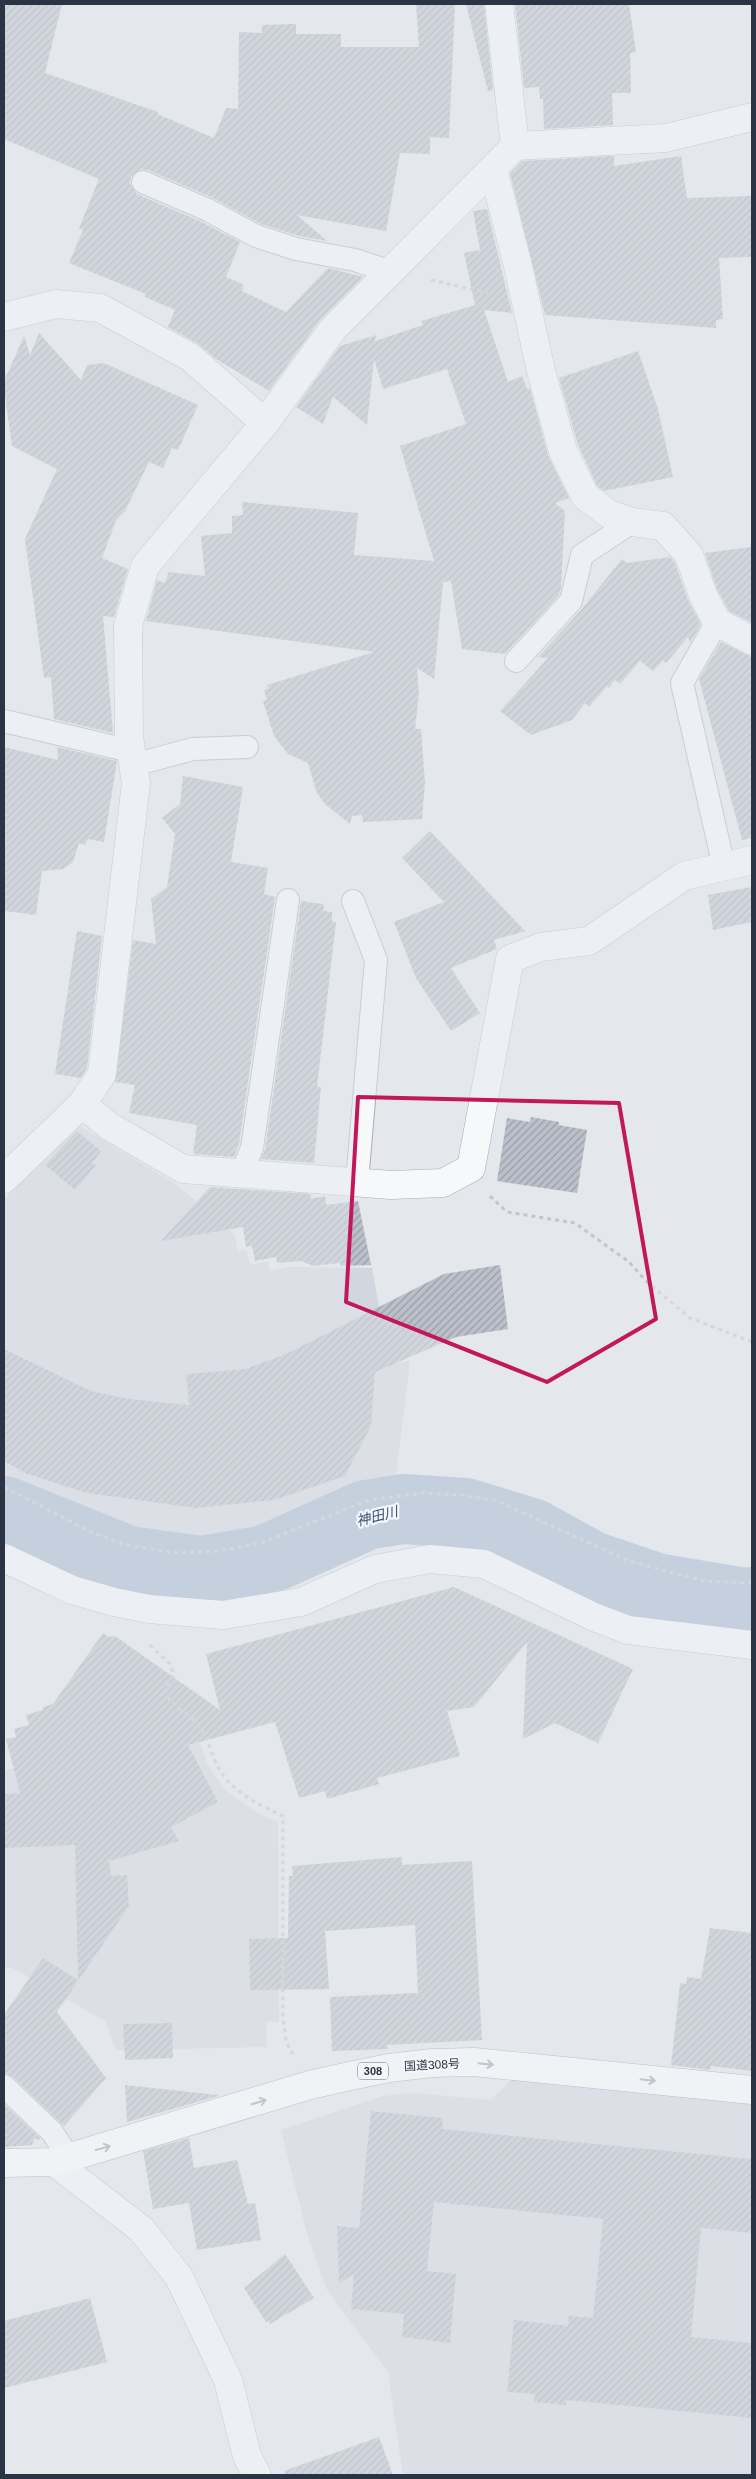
<svg xmlns="http://www.w3.org/2000/svg" width="756" height="2479" viewBox="0 0 756 2479" font-family="Helvetica,'Noto Sans JP',sans-serif">
<style>
.built{fill:#d2d6de}
.lines{fill:none;stroke-linecap:round;stroke-linejoin:round}
.river{stroke:#9fb4cc;stroke-width:70}
.building{fill:url(#building-hatch)}
.service-casing{stroke:#a9aeb7;stroke-width:24}
.minor-casing{stroke:#a9aeb7;stroke-width:29}
.trunk-casing{stroke:#8b94a3;stroke-width:29}
.path{stroke:#c2c5cb;stroke-width:3;stroke-dasharray:4 4;stroke-linecap:butt}
.service{stroke:#f7f8fa;stroke-width:22}
.minor{stroke:#f7f8fa;stroke-width:28}
.trunk{stroke:#fff;stroke-width:28}
.oneway{stroke:#959aa2}
.marked{fill:none;stroke:#c2185b;stroke-width:4;stroke-linejoin:round}
.labels{text-anchor:middle;stroke-width:4.5;stroke-linejoin:round;paint-order:stroke}
.shield{fill:#f4f6f9;stroke:#676e7b;stroke-width:1}
.shield-label{font-size:11px;font-weight:bold;fill:#2b3445}
.street-label{font-size:12px;fill:#2b3445;stroke:#f4f6f9}
.water-label{font-size:14px;font-style:italic;fill:#34527a;stroke:#f4f6f9}
</style>
<defs>
<pattern id="building-hatch" width="6" height="6" patternUnits="userSpaceOnUse" patternTransform="scale(1.25)"><rect width="6" height="6" fill="#bbc0ca"/><path d="M-1 1l2-2M0 6l6-6M5 7l2-2" fill="none" stroke="#989da6"/></pattern>
</defs>
<rect width="100%" height="100%" fill="#e4e7ec"/>
<path class="built" d="M77 1124 177 1185 234 1234 238 1251 246 1250 250 1265 268 1261 270 1271 286 1267 372 1268 389 1364 410 1361 395 1483 332 1501 273 1531 229 1541 182 1543 136 1538 88 1523 4 1478V1200Z
M197 1735 208 1765 224 1789 256 1812 278 1822 279 2022H266L267 2047 116 2050 105 2021 12 1968 4 1967V1770L90 1756Z
M512 2079 752 2102V2475H403L388 2372 326 2288 308 2237 281 2130 383 2096 413 2093 491 2100Z"/>
<g class="lines">
<path class="river" d="M4 1511 128 1561 201 1571 266 1560 366 1515 403 1509 465 1513 531 1533 591 1566 656 1588 745 1603 752 1602"/>
</g>
<path class="building" d="M4 4H62L45 73 158 112 157 114 214 138 226 108 238 109 239 32 262 33V25L296 24V34H341V47H419L416 4H455L449 138 430 137V154L400 153 386 231 297 215 327 241 299 236 261 224 213 198 148 170 141 169 131 176 130 184 137 194 202 222 240 242 226 277 244 285 242 291 286 312 328 268 363 277 320 320 269 391 216 359 197 343 168 327 175 310 145 297 146 294 69 263 83 230 79 228 99 179 4 139Z
M466 4H484L493 90 488 91Z
M515 4H629L636 52 630 53 631 93H612L613 125 544 129 543 99H540L539 87 524 88Z
M614 156V166L681 156 687 198 752 196V257L719 258 723 319 716 320V328L545 315 510 173 522 161Z
M487 209 512 313 484 310 508 382 522 376 527 389 530 388 548 455 569 498 555 503 565 511 561 588 559 595 505 654 462 649 451 581 443 582 434 679 417 668 419 693 415 729H421L425 783 422 819 363 822 362 815 352 816 350 824 325 804 317 793 308 763 288 754 274 736 263 701 267 700 264 690 269 688 267 685 374 652 146 621 157 580 165 583 169 572 205 576 201 536 232 533V516L243 515 242 502 358 513 354 555 434 561 400 446 466 424 447 369 383 389 374 359 367 425 333 397 323 424 296 407 340 346 376 335 375 341 423 325 421 321 475 305 464 253 480 250 473 211Z
M39 333 81 380 87 365 104 363 198 405 178 450 172 448 163 468 149 462 125 511 116 520 102 558 128 569 114 617 103 616 113 733 54 719 51 677 44 678 25 539 57 469 12 446 4 388V381L24 336 30 355Z
M638 351 658 409 673 477 604 491 597 486 578 445 559 378Z
M752 547V623L729 611 717 589 705 553Z
M670 557 675 563 688 600 701 624 690 643 688 637 666 663 663 660 653 671 640 661 620 684 615 680 609 688 607 686 589 707 585 703 572 720 531 735 500 711 548 658 538 657 581 610 622 559 627 563Z
M721 642 752 657V838L742 840 699 679Z
M4 747 58 760 57 747 117 761 104 842 88 839 85 845 79 843 73 862 63 869 42 871 36 915 4 911Z
M183 776 243 787 231 862 268 868 264 894 275 897 239 1144 234 1157 193 1154 197 1125 129 1113 135 1085 115 1082 133 940 156 944 151 899 167 887 175 834 162 818 180 804Z
M430 831 525 931 494 940 497 949 451 968 480 1013 451 1031 416 978 394 922 444 902 402 858Z
M752 887V922L713 930 708 895Z
M301 901 323 904 324 911 332 912V921L336 922 317 1087H321L314 1163 261 1159 265 1150Z
M77 931 102 936 87 1068 81 1078 55 1074Z
M531 1117 559 1122V1125L587 1130 577 1193 497 1181 507 1118 530 1122Z
M77 1131 101 1151 92 1163 96 1165 75 1190 45 1165Z
M210 1187 311 1194 310 1199 325 1196 326 1205 358 1201 371 1265 341 1266 340 1263 313 1266 301 1261 277 1263 276 1257 255 1261 252 1246 246 1247 243 1227 161 1241Z
M500 1265 508 1329 456 1337 375 1372 371 1426 345 1476 274 1500 196 1508 87 1493 27 1474 4 1461V1349L91 1391 129 1399 189 1405 186 1374 245 1369 286 1354 444 1274Z
M454 1587 633 1669 598 1743 555 1723 523 1739 527 1642 474 1707 447 1711 460 1756 377 1778 379 1784 327 1799 325 1791 299 1798 275 1722 188 1745 218 1802 171 1827 179 1841 109 1861 111 1876 127 1875 129 1906 57 2012 106 2078 64 2126 13 2077 4 2073V2015L43 1958 78 1980 75 1845 4 1848V1794L20 1793 6 1739 16 1737 14 1729 29 1725 26 1715 43 1710V1707L53 1704 103 1633 109 1637 115 1636 220 1710 206 1654Z
M402 1857V1865L472 1861 482 2040 387 2045 388 2049 332 2051 330 1997 418 1993 415 1925 325 1931 329 1989 250 1990 249 1939 288 1938 289 1876H293L292 1866Z
M710 1928 752 1933V2071L711 2066 710 2070 671 2065 680 1983 686 1984 687 1977 701 1979Z
M172 2023 173 2058 125 2060 123 2024Z
M125 2085 218 2095V2096L127 2122Z
M4 2104 40 2138 39 2140 34 2138 32 2145 4 2147Z
M371 2111 443 2118 442 2129 752 2159V2233L701 2228 691 2337 752 2343V2418L566 2400V2405L534 2402 535 2394 507 2392 514 2320 568 2326 569 2316 593 2318 603 2219 434 2202 427 2271 456 2274 450 2343 402 2337 404 2314 351 2309 354 2274 339 2283 337 2226 359 2228Z
M189 2138 194 2168 237 2160 248 2204 255 2203 261 2240 197 2250 189 2203 153 2209 143 2151Z
M285 2254 314 2298 270 2324 268 2321 266 2322 244 2288Z
M90 2298 107 2362 4 2388V2321Z
M379 2437 393 2475H285L284 2471Z"/>
<g class="lines">
<defs>
<path id="service" d="M143 182 208 210 256 236 296 249 355 260 391 272
M717 622 682 683 724 867
M516 661 571 601 582 555 632 522
M4 721 131 751
M133 765 193 749 247 747
M353 901 376 960 357 1182
M241 1174 252 1148 288 900
M4 2086 52 2132 69 2158"/>
<path id="minor" d="M515 146 666 138 752 117
M493 169 518 266 541 371 563 451 585 496 609 514 632 522 663 526 689 555 703 595 717 622 752 641
M4 317 56 304 100 308 190 357 265 423
M82 1104 109 1126 183 1169 391 1185 443 1183 471 1168 510 959 541 947 589 941 684 876 752 860
M4 1179 82 1104 102 1074 136 783 129 737 128 626 145 566 265 423 333 329 515 146 499 4
M4 1558 72 1590 114 1602 149 1609 223 1615 301 1602 375 1569 430 1559 484 1564 594 1617 628 1630 752 1645
M54 2162 141 2229 179 2277 228 2380 247 2456 257 2475"/>
<path id="trunk" d="M4 2163 54 2162 310 2085 350 2076 389 2068 432 2063 474 2062 752 2090"/>
</defs>
<use href="#service" class="service-casing"/>
<use href="#minor" class="minor-casing"/>
<use href="#trunk" class="trunk-casing"/>
<path class="path" d="M431 280 488 293
M490 1196 507 1212 575 1223 629 1262 646 1281 690 1318 752 1342
M4 1487 91 1532 122 1544 175 1553 217 1551 261 1543 369 1500 423 1493 461 1495 497 1501 629 1561 705 1581 752 1583
M150 1645 170 1664 174 1675 165 1688C169 1707 183 1709 195 1721 207 1733 210 1751 217 1765 229 1791 260 1805 283 1816V2017L286 2042 293 2054"/>
<use href="#service" class="service"/>
<use href="#minor" class="minor"/>
<use href="#trunk" class="trunk"/>
</g>
<defs><path id="oneway-shaft" d="M-6 0H5M1.5-3L5.5 0L1.5 3" fill="none" stroke-width="1.6" stroke-linecap="round" stroke-linejoin="round" transform="scale(1.25)"/></defs>
<g class="oneway">
<use href="#oneway-shaft" transform="translate(486 2064) rotate(6)"/>
<use href="#oneway-shaft" transform="translate(648 2080) rotate(6)"/>
<use href="#oneway-shaft" transform="translate(259 2102) rotate(-18)"/>
<use href="#oneway-shaft" transform="translate(103 2148) rotate(-15)"/>
</g>
<path d="M0 0H756V2479H0ZM358 1097 619 1103 656 1319 547 1382 346 1302Z" fill="#e4e7ec" fill-opacity=".55" fill-rule="evenodd"/>
<path class="marked" d="M358 1097 619 1103 656 1319 547 1382 346 1302Z"/>
<g class="labels">
<rect class="shield" x="358" y="2062.5" width="30" height="17" rx="4"/>
<g class="shield-label">
<text x="373" y="2075">308</text>
</g>
<g class="street-label">
<text transform="translate(432 2065) rotate(-3)" y="4">国道308号</text>
</g>
<g class="water-label">
<text transform="translate(377 1516) rotate(-14)" y="5">神田川</text>
</g>
</g>
<rect width="756" height="2479" fill="none" stroke="#2b3445" stroke-width="10"/>
</svg>
